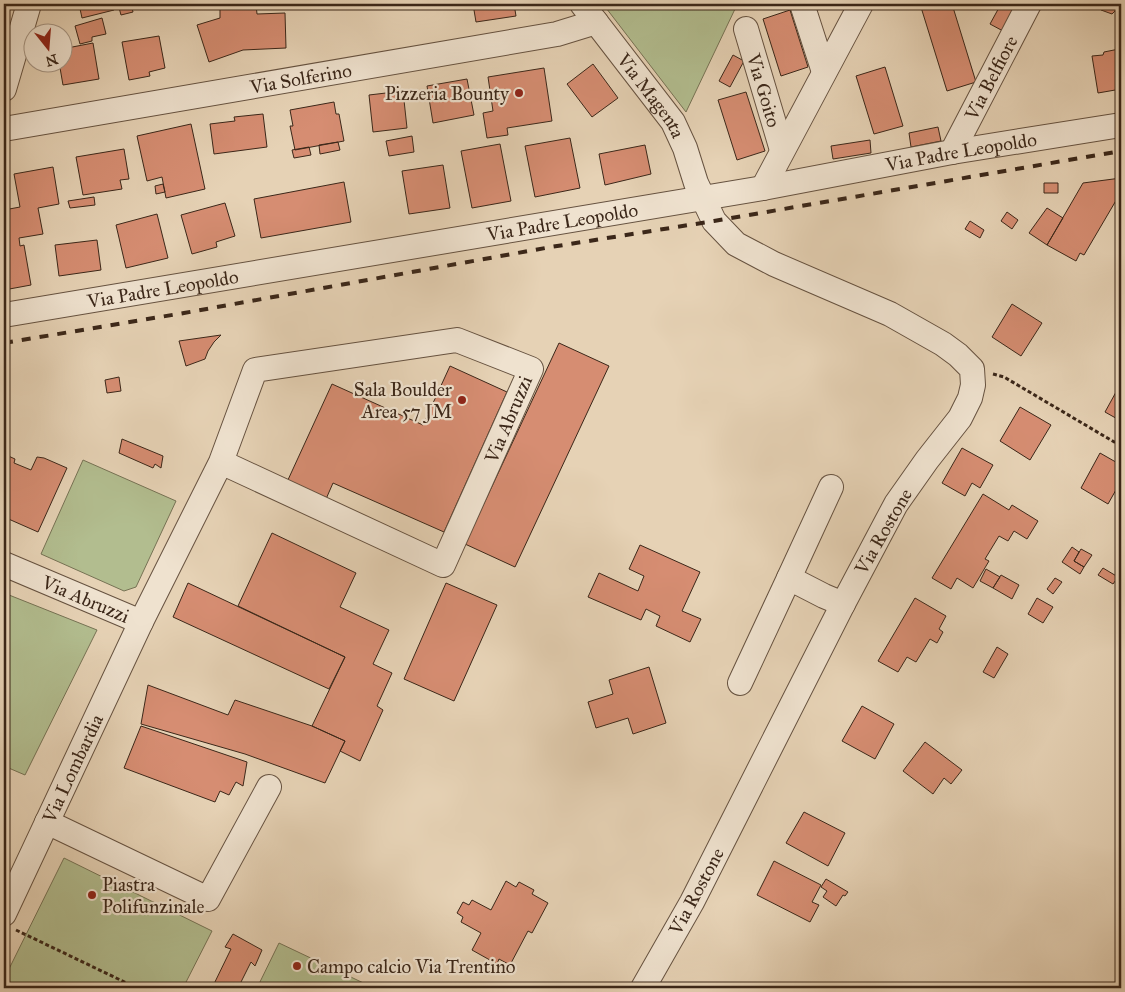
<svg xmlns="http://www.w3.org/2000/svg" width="1125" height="992" viewBox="0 0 1125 992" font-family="'IM FELL Great Primer',serif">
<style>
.green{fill:#b2bd8f;stroke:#767254}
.building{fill:#d68d72;stroke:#3b2719}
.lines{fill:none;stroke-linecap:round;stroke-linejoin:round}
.street-casing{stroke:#665240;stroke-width:26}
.path{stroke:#3b2719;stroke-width:3;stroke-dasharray:4 2.5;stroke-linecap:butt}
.street{stroke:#efe2cf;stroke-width:24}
.rail{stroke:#3b2719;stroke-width:4;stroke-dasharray:9 9;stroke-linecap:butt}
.poi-dot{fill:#8f2418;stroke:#efe2cf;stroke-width:2}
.labels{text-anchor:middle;stroke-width:4.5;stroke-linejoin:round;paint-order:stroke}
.street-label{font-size:19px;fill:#3b2719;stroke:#efe2cf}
.poi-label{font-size:19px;fill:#3b2719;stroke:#efe2cf;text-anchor:end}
</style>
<rect width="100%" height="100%" fill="#e6d2b5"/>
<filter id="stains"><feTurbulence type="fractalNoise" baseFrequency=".004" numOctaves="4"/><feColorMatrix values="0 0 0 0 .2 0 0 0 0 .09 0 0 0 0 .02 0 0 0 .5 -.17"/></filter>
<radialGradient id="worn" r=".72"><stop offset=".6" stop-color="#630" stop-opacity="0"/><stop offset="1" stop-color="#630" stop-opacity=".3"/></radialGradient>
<path class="green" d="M603 4H724L735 9 686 112Z
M83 460 176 501 136 587 124 591 41 554Z
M4 593 97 630 25 775 4 766Z
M64 858 212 931 183 988H4V979Z
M279 943 374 988H257Z"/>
<path class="building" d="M79 4H113L114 10 82 18Z
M118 4H131L133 12 121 15Z
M220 4H256L257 14 285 13 286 48 243 50 209 62 197 25 220 18Z
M473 4H514L516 16 476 22Z
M920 4H952L976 82 947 91Z
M1001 4H1017L1003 31 990 24Z
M1105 4H1121V12L1117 9 1112 14 1101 10Z
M790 10 808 67 781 76 763 19Z
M102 18 106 34 92 37V41L80 44 75 26Z
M159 36 165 68 149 72 150 76 129 80 122 42Z
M93 43 99 79 63 85 59 62H62V49Z
M1119 49 1120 55H1121V89L1098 93 1092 56 1103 55 1104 52Z
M733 55 744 61 730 87 719 81Z
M593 64 618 98 592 117 567 84Z
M885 67 903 126 874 134 856 76Z
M544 68 552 121 507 128 508 135 487 138 483 113 493 111 488 77Z
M467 79 474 115 433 123 427 86Z
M403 91 407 128 373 132 369 95Z
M746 92 765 151 737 160 718 100Z
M334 102 336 114H339L344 141 295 150 290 126H293L290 110Z
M263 114 267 147 214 154 210 124 235 121 234 117Z
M191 124 205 189 166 198 162 177 147 181 137 136Z
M938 127 941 141 911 147 909 133Z
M412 136 414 152 389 156 386 141Z
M570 138 580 188 535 197 525 146Z
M870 140 871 153 833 159 831 146Z
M338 142 340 150 320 154 319 145Z
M500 144 511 201 472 208 461 151Z
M645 145 651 174 605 185 599 154Z
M309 147 311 155 294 158 292 150Z
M124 149 129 179 120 180 122 189 83 195 76 157Z
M443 165 450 208 409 214 402 171Z
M53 167 59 204 38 208 43 234 19 238 20 246 24 245 31 285 4 290V210L20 207 14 174Z
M1121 178V192L1084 255 1080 253 1076 261 1047 245 1083 183Z
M344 182 351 222 261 238 254 199Z
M1044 183H1058V193H1044Z
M163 184 165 192 156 194 155 186Z
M94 197 95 205 70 208 68 201Z
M225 203 235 236 216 242 217 247 192 254 181 215Z
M1047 208 1063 218 1047 245 1029 233Z
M1007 212 1018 220 1012 229 1001 221Z
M157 214 168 258 126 268 116 225Z
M970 221 984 230 980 238 965 229Z
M97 240 101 270 59 276 55 245Z
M1012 304 1042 323 1021 356 992 337Z
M221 335 214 342 208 351 205 359 186 366 179 341Z
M559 343 609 366 515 567 465 544Z
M450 366 507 392 444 532 333 483 326 499 287 482 332 384 423 425Z
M119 377 121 391 107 393 105 380Z
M1121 383V421L1105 412Z
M1020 407 1051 425 1030 460 1000 441Z
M122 439 163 456 161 468 155 464 153 468 119 453Z
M962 448 993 465 980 488 972 483 965 496 942 483Z
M1100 453 1121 465V481L1108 504 1081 488Z
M4 454 15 459 14 463 31 470 37 457 44 458 67 468 38 532 4 517Z
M983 494 1009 510 1012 505 1038 521 1027 539 1014 531 1008 541 999 536 985 559 989 561 973 588 957 578 951 589 932 578Z
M272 533 356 573 340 607 389 630 373 664 392 673 377 706 383 710 360 761 340 751 345 741 312 726 345 657 238 606Z
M640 545 700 572 682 611 701 619 690 642 656 626 660 616 646 609 641 620 588 597 599 573 638 591 644 576 629 569Z
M1072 547 1079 552 1074 561 1084 567 1080 574 1062 562Z
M1081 549 1092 555 1084 567 1074 561Z
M1103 568 1118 577 1113 584 1098 575Z
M986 569 1000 577 993 588 980 581Z
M1001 575 1019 585 1012 599 993 588Z
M1055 578 1062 582 1053 594 1047 589Z
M188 583 345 657 329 689 173 617Z
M446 583 497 605 454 701 404 679Z
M915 598 946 616 939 629 943 632 937 643 930 639 916 662 907 657 898 672 878 661Z
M1037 598 1053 607 1043 623 1028 614Z
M997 647 1008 654 994 678 983 672Z
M649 667 666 723 633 734 628 718 596 728 588 702 613 694 609 680Z
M148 685 228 715 235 700 312 726 345 741 325 783 245 754 141 724Z
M862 706 894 724 875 759 842 741Z
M141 726 247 762 243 786 236 782 229 795 220 791 215 802 124 768Z
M925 742 962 770 951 784 944 778 933 794 903 771Z
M804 812 845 833 828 866 786 843Z
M774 861 821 885 812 902 819 905 810 922 757 895Z
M826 879 848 892 845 896 843 895 836 906 823 897 827 891 821 887Z
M506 881 516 887 519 882 534 890 532 894 548 903 532 933 528 931 510 965 499 959 497 964 472 950 481 933 461 922 463 917 457 913 463 902 469 905 472 900 491 910Z
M233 934 262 950 255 966 251 962 238 988H212L231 949 225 947Z"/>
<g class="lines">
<defs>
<g id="street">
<path id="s1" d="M582 4 673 122 685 148 696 183 714 221 736 244 774 264 890 314 943 344 958 355 972 369 973 385 970 398 960 418 927 460 896 504 843 604 692 902 643 988"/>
<path d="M802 4 824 72"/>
<path id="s2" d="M746 29 782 150"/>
<path d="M4 89 29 4"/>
<path id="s3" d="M4 129 557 34 596 22"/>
<path id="s4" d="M952 152 1029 4"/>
<path d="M763 188 861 4"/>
<path id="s5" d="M4 315 763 188 952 152 1121 125"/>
<path id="s6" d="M4 564 141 622"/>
<path d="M789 578 831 487"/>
<path d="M740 683 789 578 824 596 843 604"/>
<path d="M47 822 208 899 269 787"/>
<path id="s7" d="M4 914 141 622 221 462 255 370 457 340 531 369 443 565 221 462"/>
</g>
</defs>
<use href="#street" class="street-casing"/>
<path class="path" d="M993 374 1004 377 1121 446
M16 930 137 988"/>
<use href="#street" class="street"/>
<path class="rail" d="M4 343 184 313 551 247 714 221 1121 151"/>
</g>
<g class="poi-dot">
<circle cx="519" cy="93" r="5"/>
<circle cx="462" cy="400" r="5"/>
<circle cx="92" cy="895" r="5"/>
<circle cx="297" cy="966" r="5"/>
</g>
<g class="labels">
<g class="street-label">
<text dy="7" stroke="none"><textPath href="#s3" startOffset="301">Via Solferino</textPath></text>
<text dy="7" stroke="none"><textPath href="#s4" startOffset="84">Via Belfiore</textPath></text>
<text dy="7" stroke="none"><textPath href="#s2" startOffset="64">Via Goito</textPath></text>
<text dy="7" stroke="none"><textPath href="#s1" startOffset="115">Via Magenta</textPath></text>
<text dy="7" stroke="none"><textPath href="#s5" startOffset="971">Via Padre Leopoldo</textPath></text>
<text dy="7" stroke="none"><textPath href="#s5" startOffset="566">Via Padre Leopoldo</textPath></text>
<text dy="7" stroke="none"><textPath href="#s5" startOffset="161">Via Padre Leopoldo</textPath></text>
<text transform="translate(508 419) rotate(-67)" y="7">Via Abruzzi</text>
<text transform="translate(883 531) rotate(-60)" y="7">Via Rostone</text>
<text dy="7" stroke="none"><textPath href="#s6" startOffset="89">Via Abruzzi</textPath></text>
<text dy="7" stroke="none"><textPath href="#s7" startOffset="161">Via Lombardia</textPath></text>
<text transform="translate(696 891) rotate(-62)" y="7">Via Rostone</text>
</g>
<g class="poi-label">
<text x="509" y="100">Pizzeria Bounty</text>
<text x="452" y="396">Sala Boulder<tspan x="452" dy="22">Area 57 JM</tspan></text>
<text x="102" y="891" text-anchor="start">Piastra<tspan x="102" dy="22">Polifunzinale</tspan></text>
<text x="307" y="973" text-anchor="start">Campo calcio Via Trentino</text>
</g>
</g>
<rect width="1125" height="992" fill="none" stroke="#e6d2b5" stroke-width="20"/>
<rect x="5" y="5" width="1115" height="982" fill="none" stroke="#3b2719" stroke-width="2.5"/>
<rect x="10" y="10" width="1105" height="972" fill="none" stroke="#3b2719"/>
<g transform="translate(48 48) rotate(163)"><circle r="24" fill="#efe2cf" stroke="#a79786"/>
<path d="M0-4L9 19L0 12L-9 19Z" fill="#8f2418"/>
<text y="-8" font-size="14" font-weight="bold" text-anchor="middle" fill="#3b2719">N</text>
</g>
<rect width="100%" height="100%" filter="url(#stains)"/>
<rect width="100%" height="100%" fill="url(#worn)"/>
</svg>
